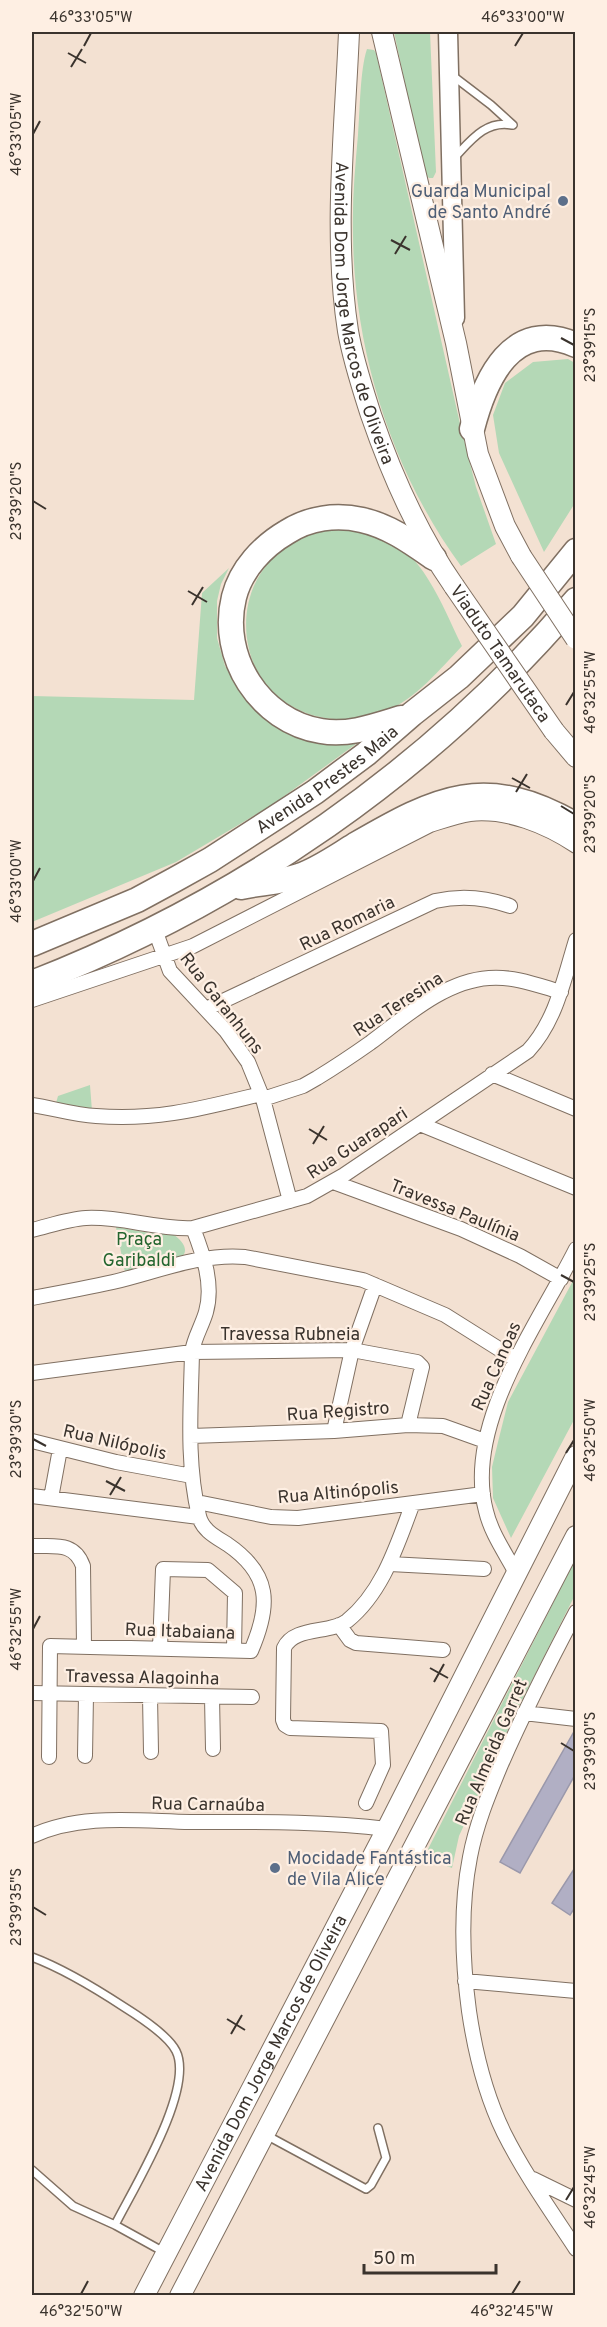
<svg xmlns="http://www.w3.org/2000/svg" width="607" height="2327" viewBox="0 0 607 2327" font-family="Overpass,sans-serif">
<style>
.green{fill:#b4d8b6}
.building{fill:#b1afc4;stroke:#9a98ab;stroke-width:1.5}
.lines{fill:none;stroke-linecap:round;stroke-linejoin:round}
.service-casing{stroke:#807062;stroke-width:10}
.minor-casing{stroke:#807062;stroke-width:16}
.tertiary-casing{stroke:#807062;stroke-width:21}
.secondary-casing{stroke:#807062;stroke-width:22}
.trunk-casing{stroke:#807062;stroke-width:27}
.service{stroke:#fff;stroke-width:7}
.minor{stroke:#fff;stroke-width:14}
.tertiary{stroke:#fff;stroke-width:18}
.secondary{stroke:#fff;stroke-width:20}
.trunk{stroke:#fff;stroke-width:24}
.secondary-bridge-casing{stroke:#807062;stroke-width:22;stroke-linecap:butt}
.secondary-bridge{stroke:#fff;stroke-width:20}
.ticks{fill:none;stroke:#3a332d;stroke-width:2}
.service-dot{fill:#5c6f8a;stroke:#feefe3;stroke-width:2}
.labels{text-anchor:middle;stroke-width:4.5;stroke-linejoin:round;paint-order:stroke}
.service-label{font-size:18px;fill:#4e5e75;stroke:#feefe3;text-anchor:end}
.street-label{font-size:18px;fill:#3a332d;stroke:#feefe3}
.park-label{font-size:18px;fill:#23652e;stroke:#feefe3}
.neatline{fill:none;stroke:#3a332d;stroke-width:2}
.ticks-label{font-size:15px;text-anchor:middle;fill:#3a332d}
</style>
<rect width="100%" height="100%" fill="#f3e1d2"/>
<path class="green" d="M394 32H430L436 172 433 178H429L424 174Z
M367 49 374 50 376 53 461 428 476 487 496 544 461 566C392 472 354 351 353 235 352 201 355 168 358 135 360 112 360 69 367 49Z
M568 359 575 363V503L544 552 499 453 493 415 505 383 533 362Z
M342 527C352 528 364 529 374 532 423 549 441 604 462 646 440 669 416 699 386 711 357 722 325 723 297 709 241 683 230 605 270 561 280 549 294 537 310 532 320 528 332 528 342 527Z
M229 568 221 584 217 601V638L225 666 245 699 267 718 367 736 272 805 176 862 32 922V696L194 700 202 593Z
M90 1085 92 1111 56 1103 58 1096Z
M116 1227 144 1232 174 1235C183 1241 191 1252 179 1259L125 1272Z
M575 1277V1418L511 1538 493 1498 492 1467 498 1442 508 1402Z
M575 1560V1595L515 1714 459 1836 452 1868 424 1857Z"/>
<path class="building" d="M576 1728V1773L520 1873 500 1862Z
M576 1866V1906L570 1915 552 1903Z"/>
<g class="lines">
<defs>
<path id="service" d="M453 76 491 105 513 125
M455 157C471 140 486 120 512 125
M32 1957C64 1969 95 1988 124 2007 140 2017 168 2035 176 2051 195 2089 133 2189 115 2225
M266 2135 366 2189 371 2185 386 2158 378 2128
M32 2170 73 2206 115 2225 164 2252"/>
<path id="minor" d="M155 930 170 971 226 1031 248 1062 263 1099 290 1201
M32 1000 193 946 430 825C443 821 457 816 470 814 507 810 546 826 576 846
M206 1009 435 901C461 895 485 897 510 906
M492 1074 576 1109
M263 1099 303 1086 317 1078C335 1067 353 1055 370 1043 405 1017 444 981 489 978 514 976 537 985 561 992
M32 1105C53 1108 74 1115 96 1116 157 1121 203 1108 261 1094
M420 1124 576 1188
M333 1182 461 1229 520 1256 561 1279
M32 1230C49 1226 68 1219 86 1218 122 1216 157 1230 193 1228L307 1196 344 1175 528 1051C556 1021 564 979 576 940
M32 1298C59 1293 86 1288 113 1282 156 1272 200 1253 245 1257L363 1280 445 1315 515 1359
M32 1373 192 1352 352 1350 417 1362 422 1367 408 1425
M334 1431 352 1350 375 1285
M191 1436 334 1431 408 1425 443 1426 485 1441
M32 1441 116 1462 192 1476
M32 1496 199 1517
M51 1498 60 1449
M197 1502 271 1517 298 1518 483 1494
M32 1546C54 1547 74 1541 83 1566L84 1646
M390 1564 484 1569
M516 1573C506 1554 491 1533 486 1511 463 1425 539 1323 576 1249
M576 1612C549 1663 523 1714 500 1767 488 1796 476 1825 470 1857 460 1908 462 1959 469 2011 475 2052 485 2094 504 2133 524 2173 551 2211 576 2249
M339 1625 350 1640 356 1643 443 1650
M160 1648 163 1569 208 1570 235 1593 234 1650
M32 1693 252 1697
M150 1696 151 1752
M212 1697 213 1749
M524 1713 576 1719
M85 1756 86 1695
M49 1757 50 1646 251 1651C271 1605 271 1574 227 1544 216 1537 202 1530 199 1516 186 1462 191 1406 192 1352 194 1338 202 1326 206 1312 214 1284 203 1254 193 1228
M366 1803 383 1765 381 1731 290 1728 285 1725 283 1720 284 1648C294 1626 330 1634 347 1621 383 1592 397 1545 413 1503
M32 1836C80 1813 138 1821 190 1822 255 1822 322 1821 387 1829
M465 1981 576 1991
M533 2179 576 2200"/>
<path id="tertiary" d="M448 32 455 318"/>
<g id="secondary">
<path id="s1" d="M349 32C345 129 333 235 348 331 353 360 362 387 371 415 392 476 417 533 454 586"/>
<path d="M382 32 456 343 478 454 505 526 521 556"/>
<path d="M554 731 576 757"/>
<path id="s2" d="M144 2296 387 1829 576 1456"/>
<path d="M180 2296 576 1536"/>
</g>
<g id="trunk">
<path d="M472 429C485 379 512 317 576 345"/>
<path d="M401 718C375 726 348 736 321 731 260 721 219 657 234 597 241 569 263 546 287 532 309 518 336 514 362 520 389 526 411 542 434 558"/>
<path d="M241 887C260 883 281 882 299 876 319 869 337 856 355 845 438 797 485 773 576 825"/>
<path id="s3" d="M32 944 137 900 174 880 210 860 315 792 366 754 412 714 459 677 523 616 576 551"/>
<path d="M32 983C240 902 430 771 576 600"/>
</g>
</defs>
<use href="#service" class="service-casing"/>
<use href="#minor" class="minor-casing"/>
<use href="#tertiary" class="tertiary-casing"/>
<use href="#secondary" class="secondary-casing"/>
<use href="#trunk" class="trunk-casing"/>
<use href="#service" class="service"/>
<use href="#minor" class="minor"/>
<use href="#tertiary" class="tertiary"/>
<use href="#secondary" class="secondary"/>
<use href="#trunk" class="trunk"/>
<defs>
<g id="secondary-bridge">
<path d="M521 556 576 639"/>
<path id="s4" d="M454 586 554 731"/>
</g>
</defs>
<use href="#secondary-bridge" class="secondary-bridge-casing"/>
<use href="#secondary-bridge" class="secondary-bridge"/>
</g>
<path class="ticks" d="M84 46 91 33M515 46 523 33M68 53 86 63M71 67 82 49M33 134 40 121M391 240 410 250M395 254 406 236M561 338 574 345M33 501 46 509M188 591 207 602M192 605 203 587M566 705 574 692M512 778 530 788M516 792 527 774M561 806 574 814M33 881 40 868M309 1129 327 1140M313 1144 324 1126M561 1275 574 1282M33 1439 46 1446M566 1453 574 1440M106 1481 125 1491M110 1495 121 1477M33 1629 40 1616M430 1668 448 1678M434 1682 444 1664M561 1743 574 1751M33 1907 46 1915M227 2019 245 2030M231 2034 242 2015M566 2200 574 2187M81 2294 88 2281M512 2294 520 2281"/>
<g class="service-dot">
<circle cx="563" cy="201" r="6"/>
<circle cx="275" cy="1868" r="6"/>
</g>
<g class="labels">
<g class="service-label">
<text x="551" y="197">Guarda Municipal<tspan x="551" dy="21">de Santo André</tspan></text>
<text x="287" y="1864" text-anchor="start">Mocidade Fantástica<tspan x="287" dy="21">de Vila Alice</tspan></text>
</g>
<g class="street-label">
<text dy="6" stroke="none"><textPath href="#s1" startOffset="284">Avenida Dom Jorge Marcos de Oliveira</textPath></text>
<text dy="6" stroke="none"><textPath href="#s4" startOffset="82">Viaduto Tamarutaca</textPath></text>
<text dy="6" stroke="none"><textPath href="#s3" startOffset="339">Avenida Prestes Maia</textPath></text>
<text transform="translate(347 923) rotate(-26)" y="6">Rua Romaria</text>
<text transform="translate(222 1003) rotate(52)" y="6">Rua Garanhuns</text>
<text transform="translate(398 1004) rotate(-33)" y="6">Rua Teresina</text>
<text transform="translate(357 1143) rotate(-33)" y="6">Rua Guarapari</text>
<text transform="translate(455 1210) rotate(22)" y="6">Travessa Paulínia</text>
<text x="290" y="1340">Travessa Rubneia</text>
<text transform="translate(496 1366) rotate(-66)" y="6">Rua Canoas</text>
<text transform="translate(338 1411) rotate(-4)" y="6">Rua Registro</text>
<text transform="translate(115 1442) rotate(13)" y="6">Rua Nilópolis</text>
<text transform="translate(338 1492) rotate(-5)" y="6">Rua Altinópolis</text>
<text transform="translate(180 1631) rotate(2)" y="6">Rua Itabaiana</text>
<text transform="translate(142 1677) rotate(1)" y="6">Travessa Alagoinha</text>
<text transform="translate(491 1752) rotate(-67)" y="6">Rua Almeida Garret</text>
<text transform="translate(208 1804) rotate(1)" y="6">Rua Carnaúba</text>
<text dy="6" stroke="none"><textPath href="#s2" startOffset="274">Avenida Dom Jorge Marcos de Oliveira</textPath></text>
</g>
<g class="park-label">
<text x="139" y="1245">Praça<tspan x="139" dy="21">Garibaldi</tspan></text>
</g>
</g>
<rect width="607" height="2327" fill="none" stroke="#feefe3" stroke-width="66"/>
<path d="M364 2264v9h132v-9" fill="none" stroke="#3a332d" stroke-width="3"/>
<text x="373" y="2264" font-size="18" fill="#3a332d" stroke="#feefe3" stroke-width="4.5" paint-order="stroke">50 m</text>
<rect x="33" y="33" width="541" height="2261" class="neatline"/>
<g class="ticks-label">
<text x="91" y="22">46°33'05"W</text>
<text x="523" y="22">46°33'00"W</text>
<text transform="translate(16 134) rotate(-90)" y="5">46°33'05"W</text>
<text transform="translate(590 345) rotate(-90)" y="5">23°39'15"S</text>
<text transform="translate(16 501) rotate(-90)" y="5">23°39'20"S</text>
<text transform="translate(590 692) rotate(-90)" y="5">46°32'55"W</text>
<text transform="translate(590 814) rotate(-90)" y="5">23°39'20"S</text>
<text transform="translate(16 881) rotate(-90)" y="5">46°33'00"W</text>
<text transform="translate(590 1282) rotate(-90)" y="5">23°39'25"S</text>
<text transform="translate(16 1439) rotate(-90)" y="5">23°39'30"S</text>
<text transform="translate(590 1440) rotate(-90)" y="5">46°32'50"W</text>
<text transform="translate(16 1629) rotate(-90)" y="5">46°32'55"W</text>
<text transform="translate(590 1751) rotate(-90)" y="5">23°39'30"S</text>
<text transform="translate(16 1907) rotate(-90)" y="5">23°39'35"S</text>
<text transform="translate(590 2187) rotate(-90)" y="5">46°32'45"W</text>
<text x="81" y="2316">46°32'50"W</text>
<text x="512" y="2316">46°32'45"W</text>
</g>
</svg>
